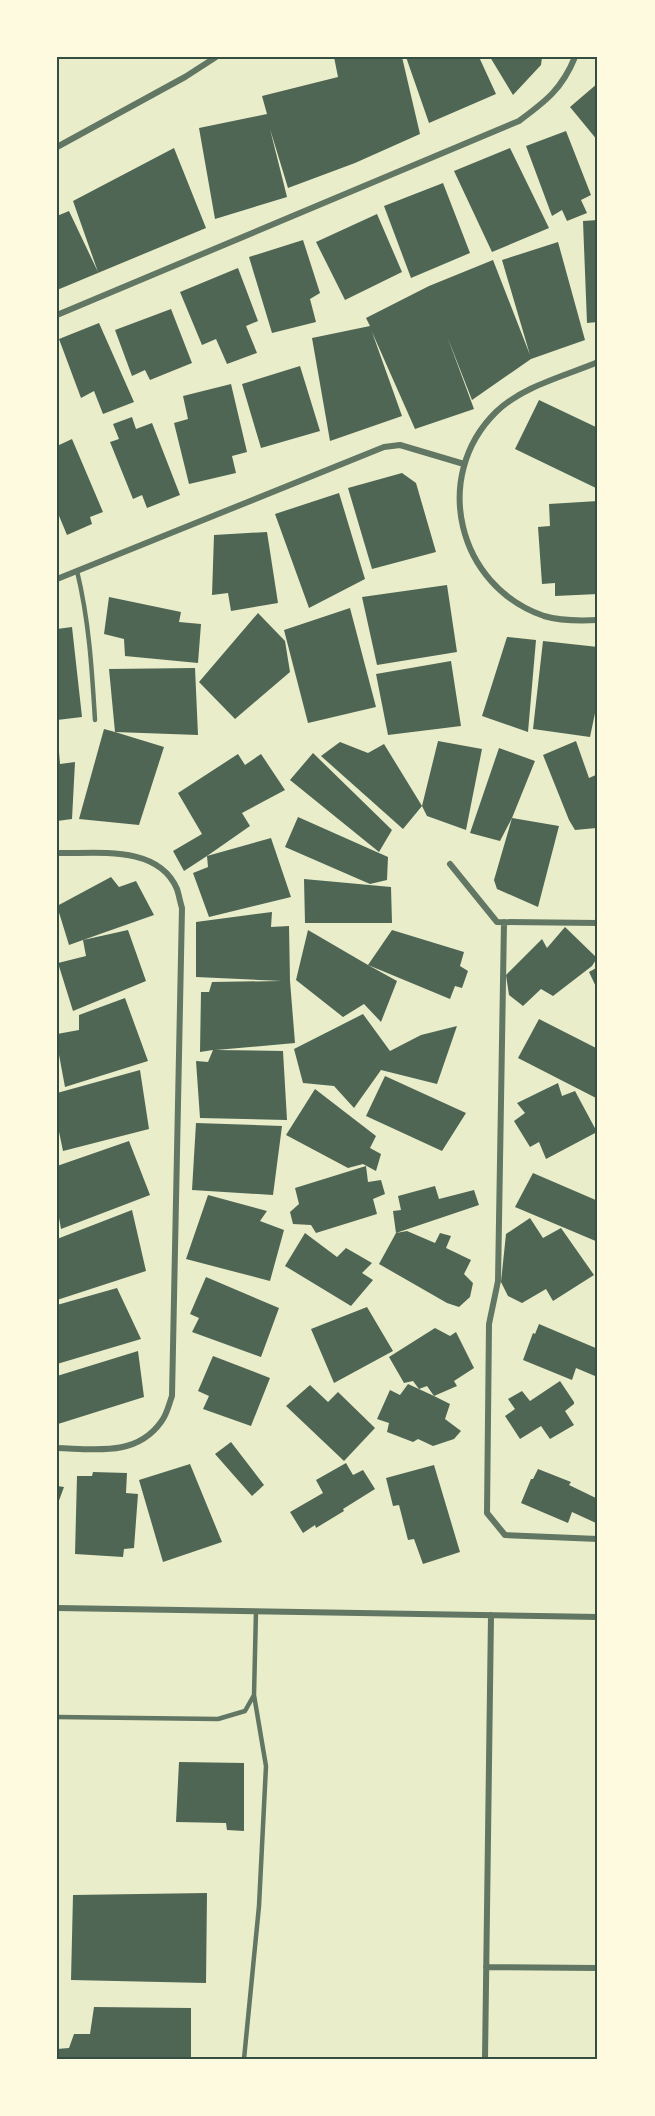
<svg xmlns="http://www.w3.org/2000/svg" width="655" height="2116" viewBox="0 0 655 2116" font-family="'Source Sans 3',sans-serif">
<style>
.building{fill:#4f6655}
.lines{fill:none;stroke-linecap:round;stroke-linejoin:round}
.service{stroke:#617663;stroke-width:4.5}
.minor{stroke:#617663;stroke-width:6}
.neatline{fill:none;stroke:#344e41;stroke-width:2}
</style>
<rect width="100%" height="100%" fill="#e9edc9"/>
<path class="building" d="M334 57H402L420 134 355 163 288 188 270 129 287 197 215 219 199 128 267 114 262 96 338 77Z
M406 57H479L496 94 429 123Z
M490 57H542L541 65 513 95Z
M598 83V141L570 107Z
M566 131 591 195 581 200 587 213 567 221 562 210 552 216 526 146Z
M174 148 206 228 57 290V216L69 211 98 272 73 201Z
M510 148 549 228 492 252 454 171Z
M443 183 470 253 411 278 384 206Z
M377 214 402 272 345 300 316 242Z
M598 220V322L587 323 583 221Z
M303 240 320 293 310 299 316 322 272 333 249 257Z
M558 242 585 340 531 359 472 400 447 336 474 409 415 429 372 332 402 416 330 441 312 338 370 326 366 318 429 286 493 260 530 355 502 260Z
M238 268 258 321 246 326 257 353 227 364 216 339 202 345 180 292Z
M171 309 192 363 150 380 145 370 132 376 115 330Z
M99 323 134 402 103 414 94 391 81 398 59 339Z
M300 366 320 431 261 448 242 384Z
M231 384 247 452 232 456 236 473 189 484 174 423 188 419 183 396Z
M539 400 598 428V489L515 449Z
M132 417 136 429 152 423 180 495 147 508 142 495 133 499 110 442 119 439 113 424Z
M72 439 103 512 90 517 92 524 67 535 57 511V446Z
M402 473 416 483 436 552 372 569 348 488Z
M339 493 365 579 309 608 275 514Z
M598 501V594L555 596V583L542 584 538 527 550 526 549 504Z
M267 532 278 603 231 611 228 593 212 595 214 535Z
M447 585 457 652 377 665 362 597Z
M109 597 181 612 179 622 201 624 198 663 125 656 124 639 104 634Z
M350 608 376 707 308 723 284 630Z
M258 613 285 641 290 672 235 719 199 682Z
M72 627 82 717 57 720V629Z
M507 637 536 640 528 732 482 716Z
M543 641 598 647V699L590 737 533 729Z
M451 661 461 726 388 735 376 674Z
M195 668 198 735 115 732 164 747 139 825 79 819 104 729 115 732 109 669Z
M438 741 482 749 466 830 427 816 422 806Z
M576 741 589 778 598 774V827L596 828 575 830 569 820 543 755Z
M340 742 368 753 384 744 422 806 403 829 321 756Z
M499 748 535 761 512 818 559 826 538 907 497 889 494 880 512 818 500 841 470 833Z
M57 752H59L60 764 75 762 72 819 57 821Z
M313 753 392 830 379 852 290 780Z
M238 754 245 765 261 754 285 790 242 813 250 826 207 856 271 838 291 897 209 917 193 873 208 867 207 856 184 871 173 851 202 834 178 793Z
M298 817 388 857 387 880 370 884 285 847Z
M111 877 119 887 136 881 154 915 83 940 128 930 146 981 73 1011 58 963 86 956 83 940 69 945 57 906Z
M304 879 391 887 392 923H305Z
M272 912 271 927 289 926 290 981 295 1043 216 1050 283 1051 287 1120 200 1118 196 1061 208 1062 213 1050 200 1052 201 992H209L212 982 282 981 196 977V922Z
M565 927 597 958 592 966 553 996 541 989 523 1006 509 995 506 975 542 939 547 948Z
M308 930 368 965 392 930 464 952 460 966 468 971 462 988 455 986 450 999 368 965 397 981 381 1022 364 1004 343 1017 296 980Z
M598 967V991L589 972Z
M125 998 148 1061 65 1087 57 1044V1034L79 1030V1015Z
M363 1014 390 1051 421 1035 457 1026 437 1084 381 1070 354 1108 334 1086 303 1083 294 1049Z
M539 1019 598 1049V1099L518 1058Z
M140 1070 149 1129 63 1151 57 1122V1093Z
M385 1076 466 1113 442 1151 366 1116Z
M558 1083 562 1096 575 1091 597 1132 546 1159 539 1142 530 1147 514 1121 525 1113 517 1103Z
M315 1089 376 1136 370 1148 381 1154 376 1171 363 1164 348 1168 286 1135Z
M196 1123 282 1126 273 1195 192 1190Z
M129 1141 150 1195 61 1229 57 1207V1166Z
M366 1166 368 1182 381 1180 385 1194 373 1199 377 1214 316 1233 311 1225 293 1224 290 1212 299 1204 295 1188Z
M533 1173 598 1201V1242L515 1207Z
M435 1186 439 1199 474 1190 479 1205 396 1233 393 1211 401 1210 398 1196Z
M208 1195 267 1211 260 1221 284 1230 270 1281 186 1259Z
M132 1210 146 1271 57 1300V1239Z
M530 1218 543 1238 561 1228 594 1275 553 1301 546 1289 522 1303 508 1296 501 1282 506 1234Z
M407 1231 435 1243 440 1233 451 1236 446 1248 471 1260 464 1274 473 1283 470 1297 459 1307 447 1303 379 1264 396 1233Z
M305 1233 337 1257 346 1248 372 1263 362 1273 373 1280 351 1306 285 1266Z
M206 1277 279 1308 261 1357 192 1332 199 1318 190 1314Z
M117 1288 141 1339 57 1364V1305Z
M367 1307 393 1351 334 1383 311 1329Z
M539 1324 598 1349V1368L595 1376 576 1368 572 1380 523 1360 533 1333 535 1334Z
M435 1328 450 1336 456 1332 474 1368 454 1381 457 1386 434 1396 450 1404 445 1419 461 1431 454 1439 433 1446 418 1439 413 1442 387 1432 389 1423 377 1419 390 1390 400 1395 408 1384 434 1396 427 1386 419 1389 413 1381 404 1383 389 1357Z
M138 1351 144 1397 58 1424 57 1376Z
M213 1356 270 1378 251 1426 203 1409 209 1396 198 1391Z
M560 1381 574 1402V1404L565 1411 574 1425 550 1439 541 1426 520 1439 505 1416 515 1409 508 1399 522 1391 530 1401Z
M310 1385 328 1402 338 1392 375 1428 344 1461 286 1406Z
M231 1442 264 1485 252 1496 215 1454Z
M346 1463 353 1475 363 1470 375 1489 343 1509 344 1511 316 1528 315 1525 303 1533 290 1512 323 1493 316 1480Z
M190 1464 222 1542 163 1562 139 1480Z
M434 1465 460 1552 423 1564 414 1539 408 1540 399 1505 393 1506 386 1478Z
M538 1469 571 1482 569 1485 598 1499V1519L596 1523 572 1512 568 1523 521 1503 531 1479H533Z
M93 1472 127 1473 126 1493 138 1494 134 1548 124 1549 123 1557 75 1554 77 1476H92Z
M57 1486 64 1487 57 1506Z
M179 1762 244 1763V1831L227 1830 226 1823 176 1822Z
M207 1893 206 1983 71 1980 73 1895Z
M94 2007 191 2008V2059H57V2049L69 2048 74 2034H90Z"/>
<g class="lines">
<path class="service" d="M77 571C89 620 92 670 95 720
M57 1717 218 1719 245 1711 254 1695 256 1611
M244 2059 259 1906 266 1766 254 1695"/>
<path class="minor" d="M57 147 185 77 216 57
M57 315 519 121C546 101 562 89 575 57
M598 362C565 376 523 386 496 412 431 476 457 586 544 616 561 621 580 621 598 620
M57 579 384 447 400 445 464 464
M57 853C96 854 158 844 177 889 179 895 180 902 182 908L172 1396C169 1404 167 1415 161 1422 136 1457 95 1449 57 1448
M450 864 497 922 598 923
M504 922 498 1281 489 1324 487 1513 505 1535 598 1539
M57 1608 598 1617
M486 1967 598 1968
M485 2059 491 1615"/>
</g>
<rect width="655" height="2116" fill="none" stroke="#fefae0" stroke-width="117"/>
<rect x="58" y="58" width="538" height="2000" class="neatline"/>
</svg>
